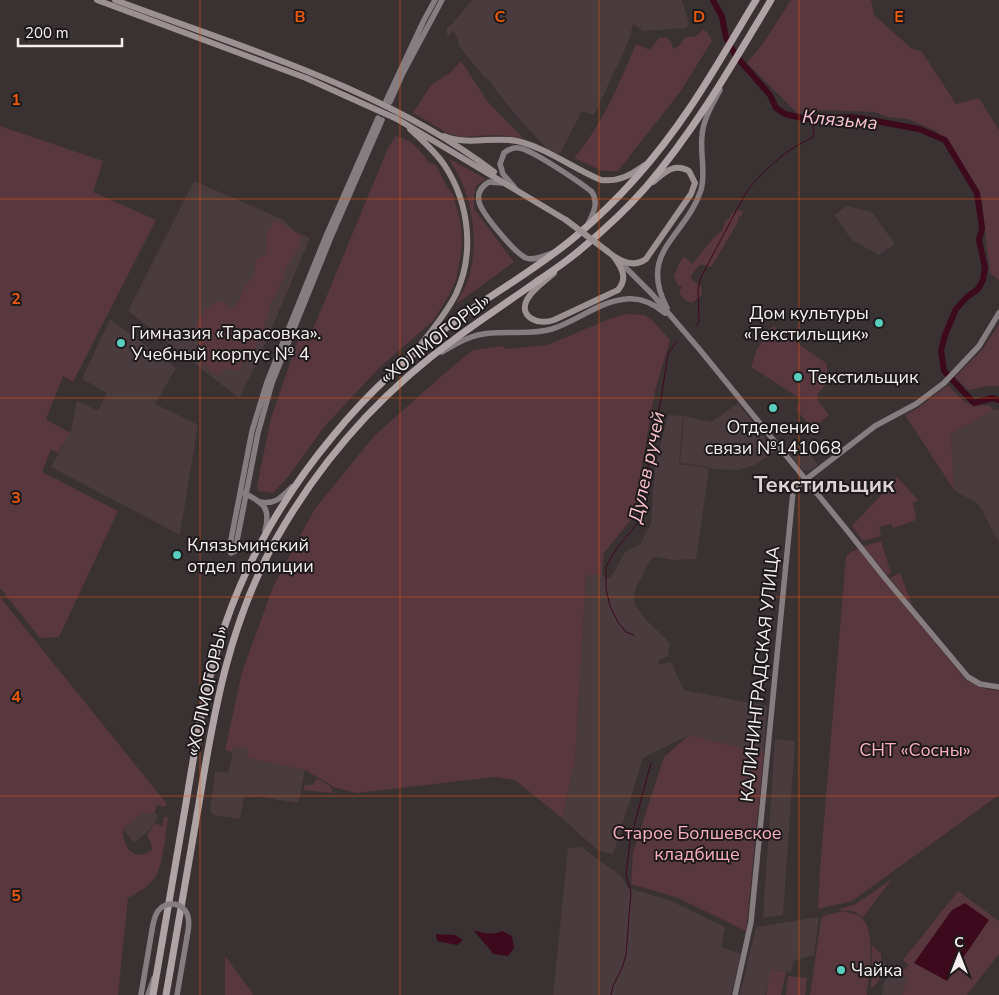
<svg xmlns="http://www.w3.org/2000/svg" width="999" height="995" viewBox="0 0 999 995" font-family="'Nunito Sans',sans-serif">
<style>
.built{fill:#4a3b3e}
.green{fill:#59373f}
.water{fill:#3d091c}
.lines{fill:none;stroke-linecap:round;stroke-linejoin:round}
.stream{stroke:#3d091c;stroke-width:1}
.river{stroke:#3d091c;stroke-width:6}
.secondary{stroke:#857d7f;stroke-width:5.5}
.primary{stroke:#9b9193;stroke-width:6}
.highway{stroke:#afa3a6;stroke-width:7}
.secondary-bridge{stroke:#857d7f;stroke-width:5.5}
.primary-bridge{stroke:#9b9193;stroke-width:6}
.grid{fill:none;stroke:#e8590c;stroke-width:1;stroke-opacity:0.55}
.poi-dot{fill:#59cebe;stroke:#1e1a1b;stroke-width:2}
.labels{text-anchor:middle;stroke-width:4;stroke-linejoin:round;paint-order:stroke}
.poi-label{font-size:18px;fill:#f5eff0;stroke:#1e1a1b;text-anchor:start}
.street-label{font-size:18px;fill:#f5eff0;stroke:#1e1a1b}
.park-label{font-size:18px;fill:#fab0c2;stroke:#1e1a1b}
.water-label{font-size:19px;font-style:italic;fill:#fcc3d0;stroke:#1e1a1b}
.district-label{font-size:22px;font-weight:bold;fill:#ded1d4;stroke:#1e1a1b}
.grid-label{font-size:16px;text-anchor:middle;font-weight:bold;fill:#e8590c;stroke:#1e1a1b;stroke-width:4;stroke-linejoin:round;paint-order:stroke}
</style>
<rect width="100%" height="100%" fill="#3a3133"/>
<path class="built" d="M472 0H682L689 23 686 28 643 31 633 24 629 40 596 111 593 115 582 111 560 154 550 152 521 121 498 93 489 79 485 78 459 46 458 40 453 31 449 36 447 34V28L451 25Z
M194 181 284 220 294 231 310 238 256 365 239 398 128 311Z
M847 206 872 212 895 244 879 255 852 240 834 215Z
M110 319 176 368 155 404 198 425 180 535 51 467 71 431 77 401 98 411 107 393 82 379Z
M738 403 775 451 755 465 738 470 712 469 709 467 680 463 684 416 711 422Z
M994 410H999V543L982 510 977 503 954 490 951 434Z
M668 415 683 416 679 464 709 468 696 559 673 560 655 557 650 561 637 585 634 595 635 605 648 622 670 643 668 656 658 661 659 665 671 662 684 690 767 706 764 753 689 735 643 758 613 855 596 849 562 818 575 761 586 574 602 575 610 579 625 552 640 544 651 523 655 467Z
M801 441 818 465 809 471 803 470 787 451Z
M775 739 795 741 783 915 763 918Z
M234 747 249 749 247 758 305 770 299 801 297 803 256 796V798L244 796 240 819 213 815 210 811 215 771 228 773Z
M142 813 157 814 158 816 153 827 134 843 123 829Z
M581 847 621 876 628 888 669 900 725 927 721 947 741 954 731 995H553L568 848Z
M819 917 814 955 793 961 791 972 773 970 765 995H740L756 927Z
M908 976 902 995H882L884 981 889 977Z"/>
<path class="green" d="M791 0H871L874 15 911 48 922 52 956 104 979 98 999 130V280L990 273 982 202 967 172 936 131 908 119 889 117 874 112 820 110 814 114 797 113 747 63 764 42Z
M703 30 707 32 712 41 680 92 618 171H602L574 158C603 124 619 84 636 44L650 50 659 38 667 37 671 42 673 49 679 46 685 37H695Z
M461 61 488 102 523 138 496 135 461 137 447 133 413 113 431 85 451 72Z
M0 126 103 161 93 192 156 220 73 382 63 376 46 419 70 433 58 453 51 449 42 472 118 511 59 637 40 638 0 588Z
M396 136C414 142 418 147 429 163L436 165 447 187 453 194 461 225 462 242 460 260 456 280 448 297 433 321 380 367 324 427 288 477 273 493 258 491 257 486 271 418 298 340 308 329H313L388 148Z
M448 158 486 179 476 186 474 195V209L514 262 456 304C462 293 469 281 471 269 479 232 470 189 448 158Z
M739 210 743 211 742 215 738 218V222L712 266 709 267 705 265H699L691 276 692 280 701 286 702 295 692 303C686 301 683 299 679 293L682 286H678L674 276 678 266 683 257 687 259 692 264 716 235 722 231 725 221 730 218 731 214Z
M277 220 302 236 298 249 286 267 282 281 271 304 261 337 248 359 246 362 242 363 241 369 238 371 231 369H224L218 376 196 359 199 345 195 325 205 311 217 301 224 302 229 308H232L238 303 244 287 254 276 256 259 266 255V235L273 222Z
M626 314 644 315 652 320 670 340 655 391 633 517 604 553 602 575H586L575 761 562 818 515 780 494 777 357 793 336 788 305 770 247 758 248 749 234 747 232 752 225 750 242 672 273 587 314 510 374 436 453 366 473 350 504 346 505 349 547 345 612 318Z
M999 324V386H988L968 390 955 377 983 349Z
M773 326 826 363 829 381 818 393 817 399 829 415 816 426 811 427 796 409 801 399 751 367 757 349Z
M948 385C964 401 965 408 989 405L994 410 951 434 954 490 905 415 918 408Z
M897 477 918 500 913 503 916 516 914 521 893 528 891 524 879 527 881 536 863 541 852 526 884 492 886 485Z
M881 541 891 573 887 575 863 546Z
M858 549 967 681 986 689 999 691V795L852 901 818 909 820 869 846 556 851 552Z
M900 573 913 607 890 578Z
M0 597 167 804 164 807 156 805 155 814 142 813 123 829C122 847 134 863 152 850L151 843 147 835 156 823 162 827 164 817H168C166 833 163 863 156 876 150 886 137 893 128 898L118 995H0Z
M689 735 764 753 746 931 678 898 631 884 633 852 664 757Z
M318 779 330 786 333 793 303 790 305 785H313L315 780Z
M892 879 863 917 853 911 837 910 856 904Z
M958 891 999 921V954L967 995H902L908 977H889L904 970 909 965 903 960Z
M844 911C848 913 855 913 859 916 878 926 868 976 867 995H810L821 920 823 916Z
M872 945 881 954V961L893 970 883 976 871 989Z
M225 956 251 991 253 995H225Z
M771 970 786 972 781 995H766Z
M788 976 807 978 805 995H786Z"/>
<path class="water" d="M965 903 989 920 947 981 914 963 952 910Z
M474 930C485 934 492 935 502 931L512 936 514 948 508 956 493 954C488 945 480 940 474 930Z
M436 934 455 935 463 940 457 945 437 941Z"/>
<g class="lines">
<path class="stream" d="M696 326 699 322 698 290 700 279 744 196C756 176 790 146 812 138L814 132 812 119
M634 635 626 632 618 622 610 606 606 589V567L616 549 637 524 661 399 668 354 676 342
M611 995 613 986 622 968 626 955 631 892 626 875 630 841 651 763"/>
<path class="river" d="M713 0 722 17 726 38 736 56 770 95 776 108 785 114 806 119 849 117 865 119 919 129 945 140 977 193 982 228 979 240 985 268 983 280 978 289 967 297 956 309 945 335 941 350 944 371 974 403 992 398 999 400"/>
<path class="secondary" d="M386 101 424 20 435 0
M390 102 403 73 442 0
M378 118 326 236 267 382 252 431 229 550 231 553 235 551 258 433 272 383 331 237 382 120
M501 183 489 182C482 186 477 192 479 201 480 212 515 253 526 258 534 261 544 256 552 253
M515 188 503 174 500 164 504 153C509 149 513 147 519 148 531 149 581 183 592 192 599 203 593 214 588 224
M618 260 652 294 700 350 846 529 885 578 968 677 980 684 999 687
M667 308C637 251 686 237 701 190 706 173 700 154 702 136 703 120 712 105 720 90
M442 352C457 343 472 334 491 333 511 331 532 335 552 329 577 321 600 301 626 299 641 297 654 304 665 313
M244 493C264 503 271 508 265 531
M260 502C275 505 282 497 292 487
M141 995 152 930
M148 995 154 978
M177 995 187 937
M735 995 751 922 793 492 796 487 875 426 916 404 944 383 979 346 999 313"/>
<path class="primary" d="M97 0 306 78 397 119 566 220
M115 0C241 47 387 90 494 172
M410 129C422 140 436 152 445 166 469 203 475 253 456 294 446 314 432 330 419 347
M444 136C469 146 493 136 517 141 547 148 572 168 601 180 619 182 631 175 645 165
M607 251C618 260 632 269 646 259L691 194 695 183 689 171C674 162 664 173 653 182
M554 273C545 281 534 288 528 298 517 316 537 326 554 320L618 290C628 278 622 268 614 257"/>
<path class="highway" d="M153 995C164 931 175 867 186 803 196 743 205 683 225 625 248 557 287 491 333 436 370 390 414 351 462 316 500 289 541 266 576 236 619 200 658 155 689 109 713 74 734 36 756 0
M166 995C177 931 188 867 199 803 214 710 229 625 275 541 320 461 381 392 456 338 482 319 509 301 536 282 551 272 566 262 580 250 603 231 626 210 646 187 695 130 732 65 771 0"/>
<path class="secondary-bridge" d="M152 930C153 924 154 917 158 911 166 900 185 902 188 917 190 924 188 930 187 937"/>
<path class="primary-bridge" d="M566 220 607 251"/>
</g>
<path class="grid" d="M200 0V995M400 0V995M599 0V995M799 0V995M0 199H999M0 398H999M0 597H999M0 796H999"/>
<g class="poi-dot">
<circle cx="879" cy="323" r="5"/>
<circle cx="121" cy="343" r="5"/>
<circle cx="798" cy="377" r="5"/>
<circle cx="773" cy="408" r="5"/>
<circle cx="177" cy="555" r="5"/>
<circle cx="841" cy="970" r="5"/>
</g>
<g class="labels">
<g class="poi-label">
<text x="869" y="319" text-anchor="end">Дом культуры<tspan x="869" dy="21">«Текстильщик»</tspan></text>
<text x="131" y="339">Гимназия «Тарасовка».<tspan x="131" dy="21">Учебный корпус № 4</tspan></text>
<text x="808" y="383">Текстильщик</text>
<text x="773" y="433" text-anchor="middle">Отделение<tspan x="773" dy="21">связи №141068</tspan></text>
<text x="187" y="551">Клязьминский<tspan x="187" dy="21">отдел полиции</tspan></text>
<text x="851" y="976">Чайка</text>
</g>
<g class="street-label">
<text transform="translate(435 339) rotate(-38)" y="6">«ХОЛМОГОРЫ»</text>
<text transform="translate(760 674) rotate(-84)" y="6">КАЛИНИНГРАДСКАЯ УЛИЦА</text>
<text transform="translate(207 691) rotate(-77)" y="6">«ХОЛМОГОРЫ»</text>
</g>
<g class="park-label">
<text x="915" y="756">СНТ «Сосны»</text>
<text x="697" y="839">Старое Болшевское<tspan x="697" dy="21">кладбище</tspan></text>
</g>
<g class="water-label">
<text transform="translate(840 119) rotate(5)" y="7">Клязьма</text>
<text transform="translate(646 467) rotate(-78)" y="7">Дулев ручей</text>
</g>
<g class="district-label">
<text x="824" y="492">Текстильщик</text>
</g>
</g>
<g class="grid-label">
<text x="300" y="22">B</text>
<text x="500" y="22">C</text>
<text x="699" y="22">D</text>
<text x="899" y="22">E</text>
<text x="16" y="105">1</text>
<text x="16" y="304">2</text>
<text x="16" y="503">3</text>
<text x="16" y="702">4</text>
<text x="16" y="901">5</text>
</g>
<g transform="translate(959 955)" stroke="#1e1a1b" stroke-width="4" paint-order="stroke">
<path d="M0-4L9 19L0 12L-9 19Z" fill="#f5eff0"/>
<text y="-8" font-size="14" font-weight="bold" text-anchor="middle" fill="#f5eff0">С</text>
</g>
<path d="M18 38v8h104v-8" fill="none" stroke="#f5eff0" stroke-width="2.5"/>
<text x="25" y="38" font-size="15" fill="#f5eff0" stroke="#1e1a1b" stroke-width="4" paint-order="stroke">200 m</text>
</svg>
